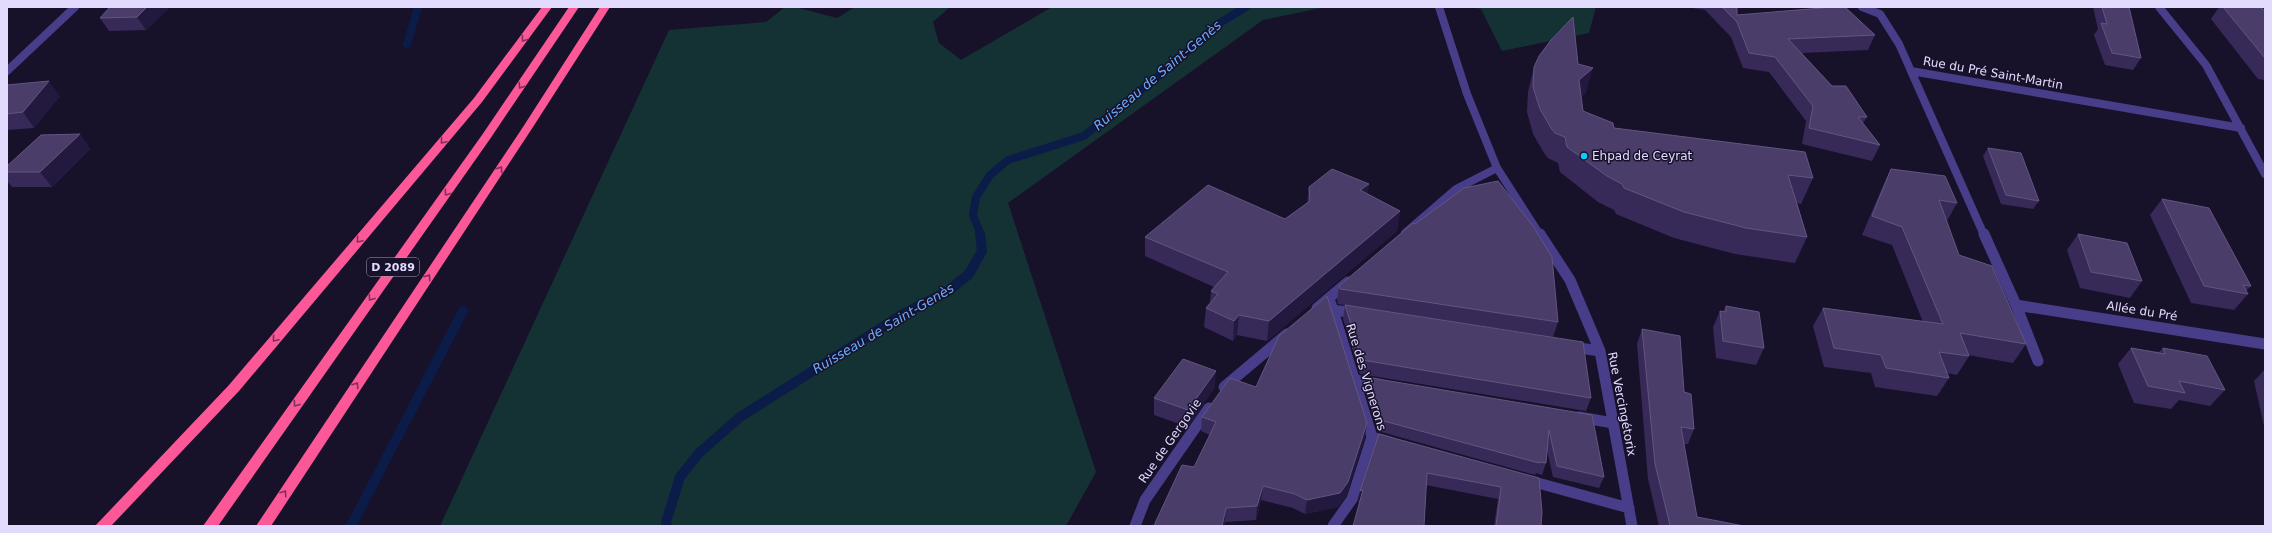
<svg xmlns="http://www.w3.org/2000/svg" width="2272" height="533" viewBox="0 0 2272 533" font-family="'DejaVu Sans',sans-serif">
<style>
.green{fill:#143234}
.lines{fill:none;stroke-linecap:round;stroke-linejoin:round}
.stream-far1{stroke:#0c1c48;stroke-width:8}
.stream{stroke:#0c1c48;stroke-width:10}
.street-far1{stroke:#473d88;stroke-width:8}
.street{stroke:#473d88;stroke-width:11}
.highway{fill:#fc5898;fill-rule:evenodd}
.wall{fill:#382a58}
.shaded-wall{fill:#23183e}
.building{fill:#4a3d69;stroke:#625681}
.oneway{stroke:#7f315c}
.poi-dot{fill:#0acdfb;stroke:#18112a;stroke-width:1.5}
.labels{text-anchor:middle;stroke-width:3;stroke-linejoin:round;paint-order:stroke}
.shield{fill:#18112a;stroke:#a59ebe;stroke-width:1}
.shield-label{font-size:11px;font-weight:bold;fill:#e2dbfe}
.street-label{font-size:12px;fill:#e2dbfe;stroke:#18112a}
.poi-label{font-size:12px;fill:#e2dbfe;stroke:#18112a;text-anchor:start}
.water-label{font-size:13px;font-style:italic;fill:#6bacfc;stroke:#18112a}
</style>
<rect width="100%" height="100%" fill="#18112a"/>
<path class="green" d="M785 7H795L837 18 855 7H950L933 22 939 43 961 60 1052 7H1326L1263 20 1008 203 1096 472 1066 526H440L669 30 766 22Z
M1471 7H1596L1589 33 1502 51 1481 9Z"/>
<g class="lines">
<path class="stream-far1" d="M407 44 418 7
M981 235 973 215 976 197 990 175 1008 160 1084 136 1177 61 1218 24 1246 7"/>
<path class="stream" d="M351 526 463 311
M667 526 666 522 680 477 699 453 740 417 903 314 948 291 969 274 982 251 980 234"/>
<path class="street-far1" d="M1439 7 1467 94 1497 168 1540 235
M1862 7 1880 14 1899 44 1911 71
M2159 7 2206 65 2265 174
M7 71 75 7
M1405 233 1456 189 1497 168
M1984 235 1911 71 2241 128"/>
<path class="street" d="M1540 234 1570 280 1600 351 1632 526
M1984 234 2016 305 2038 361
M1331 304 1372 437 1352 499 1333 526
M2016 305 2265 344
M1317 308 1348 282
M1332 310 1356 313
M1572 347 1600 351
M1355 380 1378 384
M1224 387 1287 334
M1579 417 1613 423
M1372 437 1390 442
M1527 480 1629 508
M1135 526 1145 500 1209 408"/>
<path class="highway" d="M542 7H552L482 102 239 391 111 526H95L229 385 474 98Z
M569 7H579L490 139 218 526H203L482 135Z
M600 7H610L533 127 271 526H256L523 127Z"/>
</g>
<path class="wall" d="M110 7H170L146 30 109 31 100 18Z
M1686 7H1737V15L1875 35 1868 50 1802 53 1832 86 1867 117 1863 123 1880 145 1872 161 1802 144 1806 121 1769 72 1743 68 1731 37 1705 10Z
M2093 7H2129L2141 58 2133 70 2105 65 2094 35 2098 29Z
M2219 7H2251L2265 11V80L2258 79 2211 19Z
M1578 64 1586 93 1581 97 1583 111 1614 128 1813 178 1801 204 1797 203 1807 237 1795 263 1735 254 1674 238 1616 214 1614 210 1598 202 1560 172 1558 163 1548 158 1544 153 1533 134 1527 112 1528 92 1534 67Z
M7 85 60 96 34 128 7 130Z
M80 134 90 149 52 187H12L7 181V166Z
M1988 148 2039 201 2033 209 2001 204 1983 156Z
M1891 169 1957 203 1947 221 1959 255 2026 344 2013 363 1968 355 1969 356 1957 375 1947 373 1949 378 1937 396 1875 387 1871 373 1824 367 1813 326 1823 308 1923 322 1892 245 1862 235 1882 188Z
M1369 184 1367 194 1400 211 1397 231 1267 341 1237 335 1233 341 1204 327 1206 308 1210 303 1211 291 1214 287 1145 256V237L1285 219 1307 204 1309 187Z
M2162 199 2251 286 2246 291 2248 294 2234 310 2191 303 2150 215Z
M2078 234 2142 281 2130 298 2080 288 2067 250Z
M1339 286 1558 322 1553 337 1338 304 1337 300Z
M1345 305 1591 398 1586 411 1360 374 1343 319Z
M1726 306 1764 348 1756 365 1716 358 1713 327 1720 311H1723Z
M1642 329 1684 392 1694 429 1688 444H1684L1697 517 1744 526H1659L1648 479 1637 344Z
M2131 348 2159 352 2163 348 2225 390 2210 406 2179 400 2171 409 2134 403 2118 364Z
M2265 369V427L2264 426 2254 381Z
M1366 377 1592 415 1604 477 1599 488 1553 477 1547 450 1546 463 1542 475 1536 473 1535 475 1378 431 1364 389Z
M1215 387 1188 427 1154 415V398Z
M1202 417 1365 437 1346 496 1338 507 1305 514 1293 508 1261 500 1256 520 1225 522 1224 526H1154L1194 467 1210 435 1201 431Z
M1379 434 1539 478 1541 526H1494L1498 499 1426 485 1358 503 1360 491Z"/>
<path class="shaded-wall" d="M147 7H170L146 30 137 17Z
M1593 68 1586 93 1572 105 1579 80Z
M49 81 60 96 34 128 23 112Z
M80 134 90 149 52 187 40 172Z
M1369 184 1366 203 1360 190Z
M1400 211 1397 231 1267 341 1269 321Z
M1239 315 1237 335 1233 341 1234 321Z
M1216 371 1215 387 1188 427V410Z
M1367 423 1365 437 1346 496 1338 507 1305 514 1307 500Z
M1263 486 1261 500 1256 520 1257 506Z
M1363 490 1361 502 1358 503 1360 491Z
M1226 508 1224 526H1222Z"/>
<path class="building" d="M110 7H147L137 17 100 18Z
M1722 7H1737V15L1834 7H1845L1875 35 1788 39 1832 86H1846L1867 117H1858L1880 145 1809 128 1813 106 1775 57 1749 53 1737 22Z
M2102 7H2129L2141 58 2112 53 2101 23 2107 24Z
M2223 7H2251L2262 8 2265 11V58Z
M1573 17 1578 64 1593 68 1579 80 1583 111 1613 123 1614 128 1805 152 1813 178 1788 175 1807 237 1746 228 1684 212 1624 188 1622 184 1607 176 1567 147 1565 137 1555 133 1551 128 1540 109 1533 87 1534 67 1539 56 1551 40Z
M49 81 23 112 7 114V85Z
M80 134 40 172H7V166L41 135Z
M1988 148 2021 153 2039 201 2006 195Z
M1332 169 1369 184 1360 190 1400 211 1269 321 1239 315 1234 321 1206 308 1218 294 1211 291 1228 272 1145 237 1208 185 1285 219 1310 201 1309 187Z
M1891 169 1945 176 1957 203 1939 200 1959 255 1992 266 2026 344 1960 333 1969 356 1939 352 1949 378 1886 368 1881 355 1834 348 1823 308 1943 324 1902 227 1872 216Z
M1498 181 1533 226 1552 257 1558 322 1340 289 1339 286 1413 223 1415 224 1464 188Z
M2162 199 2209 208 2251 286 2243 285 2248 294 2204 286Z
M2078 234 2127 243 2142 281 2091 272Z
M1327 296 1367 423 1348 482 1340 493 1307 500 1295 494 1263 486 1257 506 1226 508 1222 526H1154L1156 521 1182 465 1194 467 1216 422 1202 417 1230 378 1256 387 1279 336Z
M1345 305 1583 342 1591 398 1362 360Z
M1726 306 1759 312 1764 348 1723 341 1720 311 1726 312Z
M1642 329 1680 336 1684 392 1691 394 1694 429 1681 427 1697 517 1744 526H1670L1669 521 1655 464Z
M2131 348 2165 354 2163 348 2207 356 2225 390 2179 381 2185 393 2148 386Z
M1183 359 1216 371 1188 410 1154 398Z
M1366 377 1592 415 1604 477 1557 466 1549 430 1546 463 1539 462V463L1380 420Z
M1379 434 1539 478 1542 512 1541 526H1496L1501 487 1427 473 1424 526H1353L1363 490 1360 491Z"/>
<defs><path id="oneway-chevron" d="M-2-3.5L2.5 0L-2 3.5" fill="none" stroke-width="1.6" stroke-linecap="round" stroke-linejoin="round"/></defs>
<g class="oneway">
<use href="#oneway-chevron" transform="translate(524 39) rotate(127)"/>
<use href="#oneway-chevron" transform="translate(521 86) rotate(124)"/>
<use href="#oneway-chevron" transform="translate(443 141) rotate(130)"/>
<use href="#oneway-chevron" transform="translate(500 169) rotate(-56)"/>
<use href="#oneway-chevron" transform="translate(447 193) rotate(126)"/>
<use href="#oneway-chevron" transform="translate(359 240) rotate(130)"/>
<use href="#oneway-chevron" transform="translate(428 277) rotate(-56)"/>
<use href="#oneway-chevron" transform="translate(371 298) rotate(126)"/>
<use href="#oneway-chevron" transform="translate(275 339) rotate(130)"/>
<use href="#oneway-chevron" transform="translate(356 385) rotate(-56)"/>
<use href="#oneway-chevron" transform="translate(296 404) rotate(126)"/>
<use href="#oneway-chevron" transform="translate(284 493) rotate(-56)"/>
</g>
<circle class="poi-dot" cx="1584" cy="156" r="4"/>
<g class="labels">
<rect class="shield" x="367" y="258" width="52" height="18" rx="3"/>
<g class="shield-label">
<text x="393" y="271">D 2089</text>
</g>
<g class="street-label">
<text transform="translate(1993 73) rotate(10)" y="4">Rue du Pré Saint-Martin</text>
<text transform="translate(2142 311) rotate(9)" y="4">Allée du Pré</text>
<text transform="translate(1366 377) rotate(73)" y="4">Rue des Vignerons</text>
<text transform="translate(1622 404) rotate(79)" y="4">Rue Vercingétorix</text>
<text transform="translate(1170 441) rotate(-55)" y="4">Rue de Gergovie</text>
</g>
<g class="poi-label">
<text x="1592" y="160">Ehpad de Ceyrat</text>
</g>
<g class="water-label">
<text transform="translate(1157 75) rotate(-40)" y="5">Ruisseau de Saint-Genès</text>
<text transform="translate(883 328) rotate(-31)" y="5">Ruisseau de Saint-Genès</text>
</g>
</g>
<rect width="2272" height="533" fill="none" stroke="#e2dbfe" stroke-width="16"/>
</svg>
